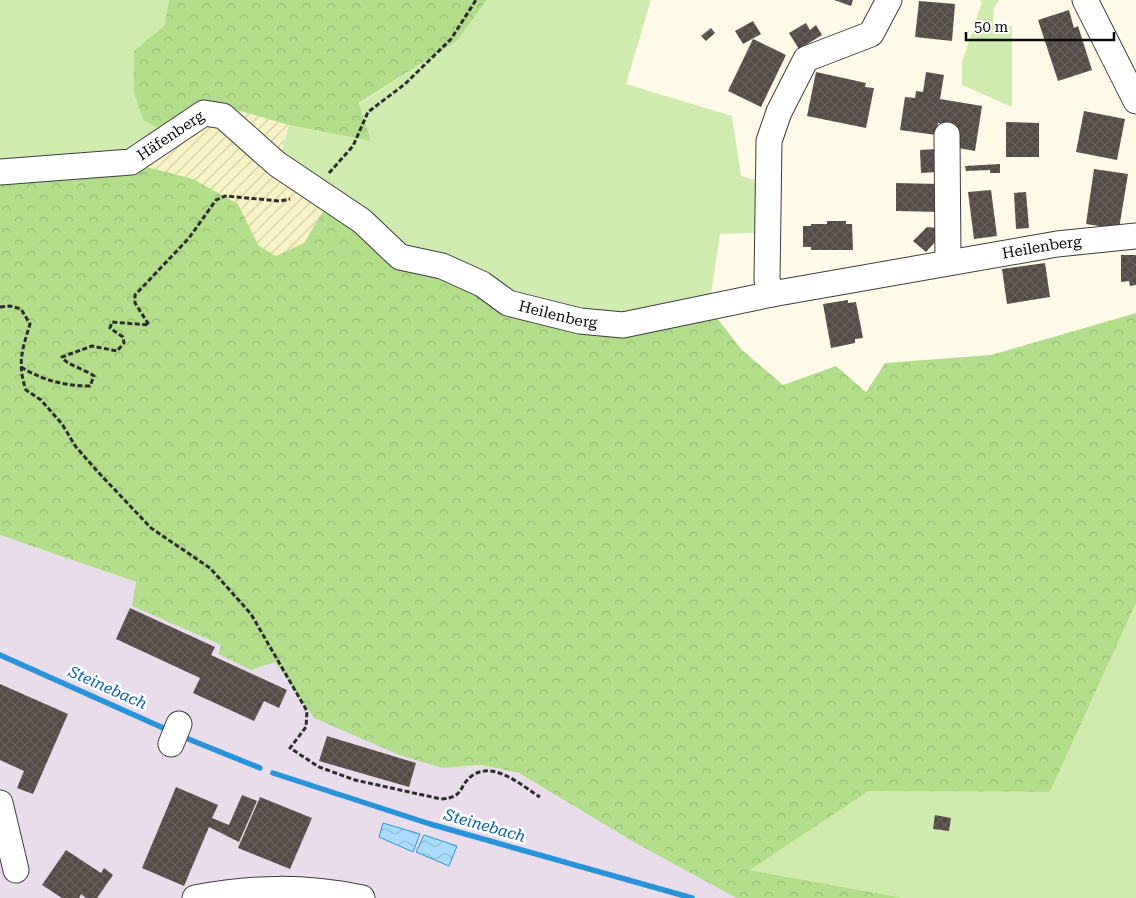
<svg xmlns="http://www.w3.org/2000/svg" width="1136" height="898" viewBox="0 0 1136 898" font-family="'Roboto Serif',serif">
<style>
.industrial{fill:#e9ddeb}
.farmland{fill:url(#farmland-furrows)}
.grass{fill:#cfecae}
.forest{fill:url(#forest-crowns)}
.water{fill:url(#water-waves);stroke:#2893d8}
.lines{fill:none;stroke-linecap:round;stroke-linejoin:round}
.stream{stroke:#2893d8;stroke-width:5.5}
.building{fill:url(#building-cross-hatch)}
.minor-casing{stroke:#3d3d3d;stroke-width:27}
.path{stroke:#2c2c2c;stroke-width:3;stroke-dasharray:5 2.5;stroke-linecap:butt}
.minor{stroke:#fff;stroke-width:25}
.labels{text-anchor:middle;stroke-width:5;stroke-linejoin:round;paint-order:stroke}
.street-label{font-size:15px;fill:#0a0a0a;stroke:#fff}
.water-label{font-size:16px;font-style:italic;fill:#0b62a5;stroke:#fff}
</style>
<defs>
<pattern id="farmland-furrows" width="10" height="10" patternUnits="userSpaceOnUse" patternTransform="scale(1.25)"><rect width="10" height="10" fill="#f7f3c5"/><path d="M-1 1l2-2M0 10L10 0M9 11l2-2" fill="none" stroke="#d2cfa8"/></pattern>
<pattern id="forest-crowns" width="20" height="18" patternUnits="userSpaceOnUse" patternTransform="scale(1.25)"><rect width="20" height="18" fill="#b2de8c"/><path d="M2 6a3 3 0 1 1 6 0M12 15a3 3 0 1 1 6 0" fill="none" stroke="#98bd77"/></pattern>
<pattern id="water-waves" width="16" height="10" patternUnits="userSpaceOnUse" patternTransform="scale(1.25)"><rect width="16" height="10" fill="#a7dcfb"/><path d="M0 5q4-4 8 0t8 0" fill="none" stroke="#8ebbd6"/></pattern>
<pattern id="building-cross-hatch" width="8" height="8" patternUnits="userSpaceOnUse" patternTransform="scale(1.25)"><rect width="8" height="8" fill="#544b46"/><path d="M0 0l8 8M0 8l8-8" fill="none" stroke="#68605c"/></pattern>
</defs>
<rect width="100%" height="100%" fill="#fffae7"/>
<path class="industrial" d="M0 535 136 582 133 606 221 645 275 662 314 718 461 767 481 765 519 773 632 841 736 898H0Z"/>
<path class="farmland" d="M219 105 289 125 279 160 328 203 304 243 276 256 258 245 238 204 138 165Z"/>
<path class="grass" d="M0 0H169L164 26 134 52V93L143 120 163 131 138 165 0 178Z
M487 0H651L626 84 732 116 741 176 759 181 760 233 720 234 710 302 620 330 442 271 279 160 289 125 371 141 359 104 457 41Z
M980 0H999L994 8 993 26H1012V107L962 85V62L982 2Z
M1136 603V898H904L749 870 869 791 1050 792Z"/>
<path class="forest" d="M169 0H487L457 41 359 103 371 141 289 125 219 105 163 131 143 120 134 93V51L164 26Z
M138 165 193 179 238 204 258 245 276 256 304 243 328 203 516 312 713 313 742 350 783 385 836 366 866 392 885 363 991 355 1136 313V603L1050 792 869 791 750 870 904 898H736L632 841 519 773 481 765 443 768 402 756 314 718 275 662 251 670 218 654 221 645 132 606 136 582 0 535V178Z"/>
<path class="water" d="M383 823 420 834 413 852 379 837Z
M424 835 457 846 449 866 416 852Z"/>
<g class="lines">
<path class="stream" d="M0 655 170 731
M181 736 260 768
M273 773 430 824 692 898"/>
</g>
<path class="building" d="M834 0H853L851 6Z
M919 1 955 4 952 41 915 37Z
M1069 10 1074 28 1078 26 1092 70 1058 81 1038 20Z
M753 21 761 34 743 44 735 31Z
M806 23 810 30 816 25 822 35 799 49 789 33Z
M711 28 715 33 706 41 701 36Z
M753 39 786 55 761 107 728 91Z
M816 72 866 83 865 87 874 88 866 128 807 116Z
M926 72 944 75 940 99 982 106 975 151 953 147 956 125 938 123 936 135 900 130 905 97 915 98 916 91 923 92Z
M1084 111 1125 119 1117 160 1076 152Z
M1006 122 1039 123V157H1006Z
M936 149 937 172 921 173 920 150Z
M1000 164V173H990V170L966 171 965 166Z
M1094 169 1128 174 1119 229 1086 224Z
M896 183 940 184V212L896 211Z
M991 190 997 236 974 239 968 192Z
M1026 192 1029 228 1016 229 1014 193Z
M827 221H846V224H852L853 250H811V247H803V226H811V224H827Z
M927 227 937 228 936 241 926 252 913 241Z
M1121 255H1136V285L1130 286 1129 281 1121 282Z
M1045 263 1050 297 1007 304 1002 269Z
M848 300V303L856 302 863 338 855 339V343L831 348 823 304Z
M130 608 215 647 211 655 287 690 279 708 264 701 254 721 193 693 200 678 116 639Z
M0 684 68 714 33 794 17 788 24 771 0 760Z
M327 736 416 763 409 787 319 761Z
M176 787 218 805 212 818 229 825 242 795 257 801 239 842 209 827 184 886 142 868Z
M260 797 312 818 290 869 238 848Z
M935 815 951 818 949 831 933 829Z
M66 850 101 873 104 868 113 875 97 898H86L81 894 79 898H62L42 885Z"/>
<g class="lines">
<defs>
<g id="minor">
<path id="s1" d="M889 0 871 34 806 59 779 112 769 141 767 280 772 294 1057 244 1136 236"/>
<path d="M1085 0 1136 101"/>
<path d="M947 135 948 262"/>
<path id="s2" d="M0 172 131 162 204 113 223 116 277 164 362 221 400 257 442 266 482 284 508 303 580 321 623 325 772 294"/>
<path d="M171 744 179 724"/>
<path d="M0 803 16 870"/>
<path d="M195 898C253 887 304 886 362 898"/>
</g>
</defs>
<use href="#minor" class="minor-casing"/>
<path class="path" d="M329 173 353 146 368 112 405 84 451 39 476 0
M0 307 10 306 21 309 30 324C22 350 17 364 26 390L41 400 62 424 76 447 98 472 151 528 210 568 251 614 307 711 306 727 290 748 319 767 355 780 441 799C465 798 458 785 473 775 495 761 522 786 540 797
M21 367C42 380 64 386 90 386L94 376C85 369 66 365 62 357L92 346 117 351 124 343 123 337 110 328 112 322 149 325 135 303V295L189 238 216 200 225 196 280 201 290 199"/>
<use href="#minor" class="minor"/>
</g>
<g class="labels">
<g class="street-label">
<text dy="5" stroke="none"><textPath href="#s2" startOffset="179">Häfenberg</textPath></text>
<text dy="5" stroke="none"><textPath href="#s1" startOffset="626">Heilenberg</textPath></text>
<text dy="5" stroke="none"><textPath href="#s2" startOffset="636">Heilenberg</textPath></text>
</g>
<g class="water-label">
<text transform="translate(108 687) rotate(24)" y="6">Steinebach</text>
<text transform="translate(485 825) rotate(16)" y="6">Steinebach</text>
</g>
</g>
<path d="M966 32v8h148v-8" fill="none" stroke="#0a0a0a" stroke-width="2.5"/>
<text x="974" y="32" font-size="15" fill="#0a0a0a" stroke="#ffffff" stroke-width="4" paint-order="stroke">50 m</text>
</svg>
